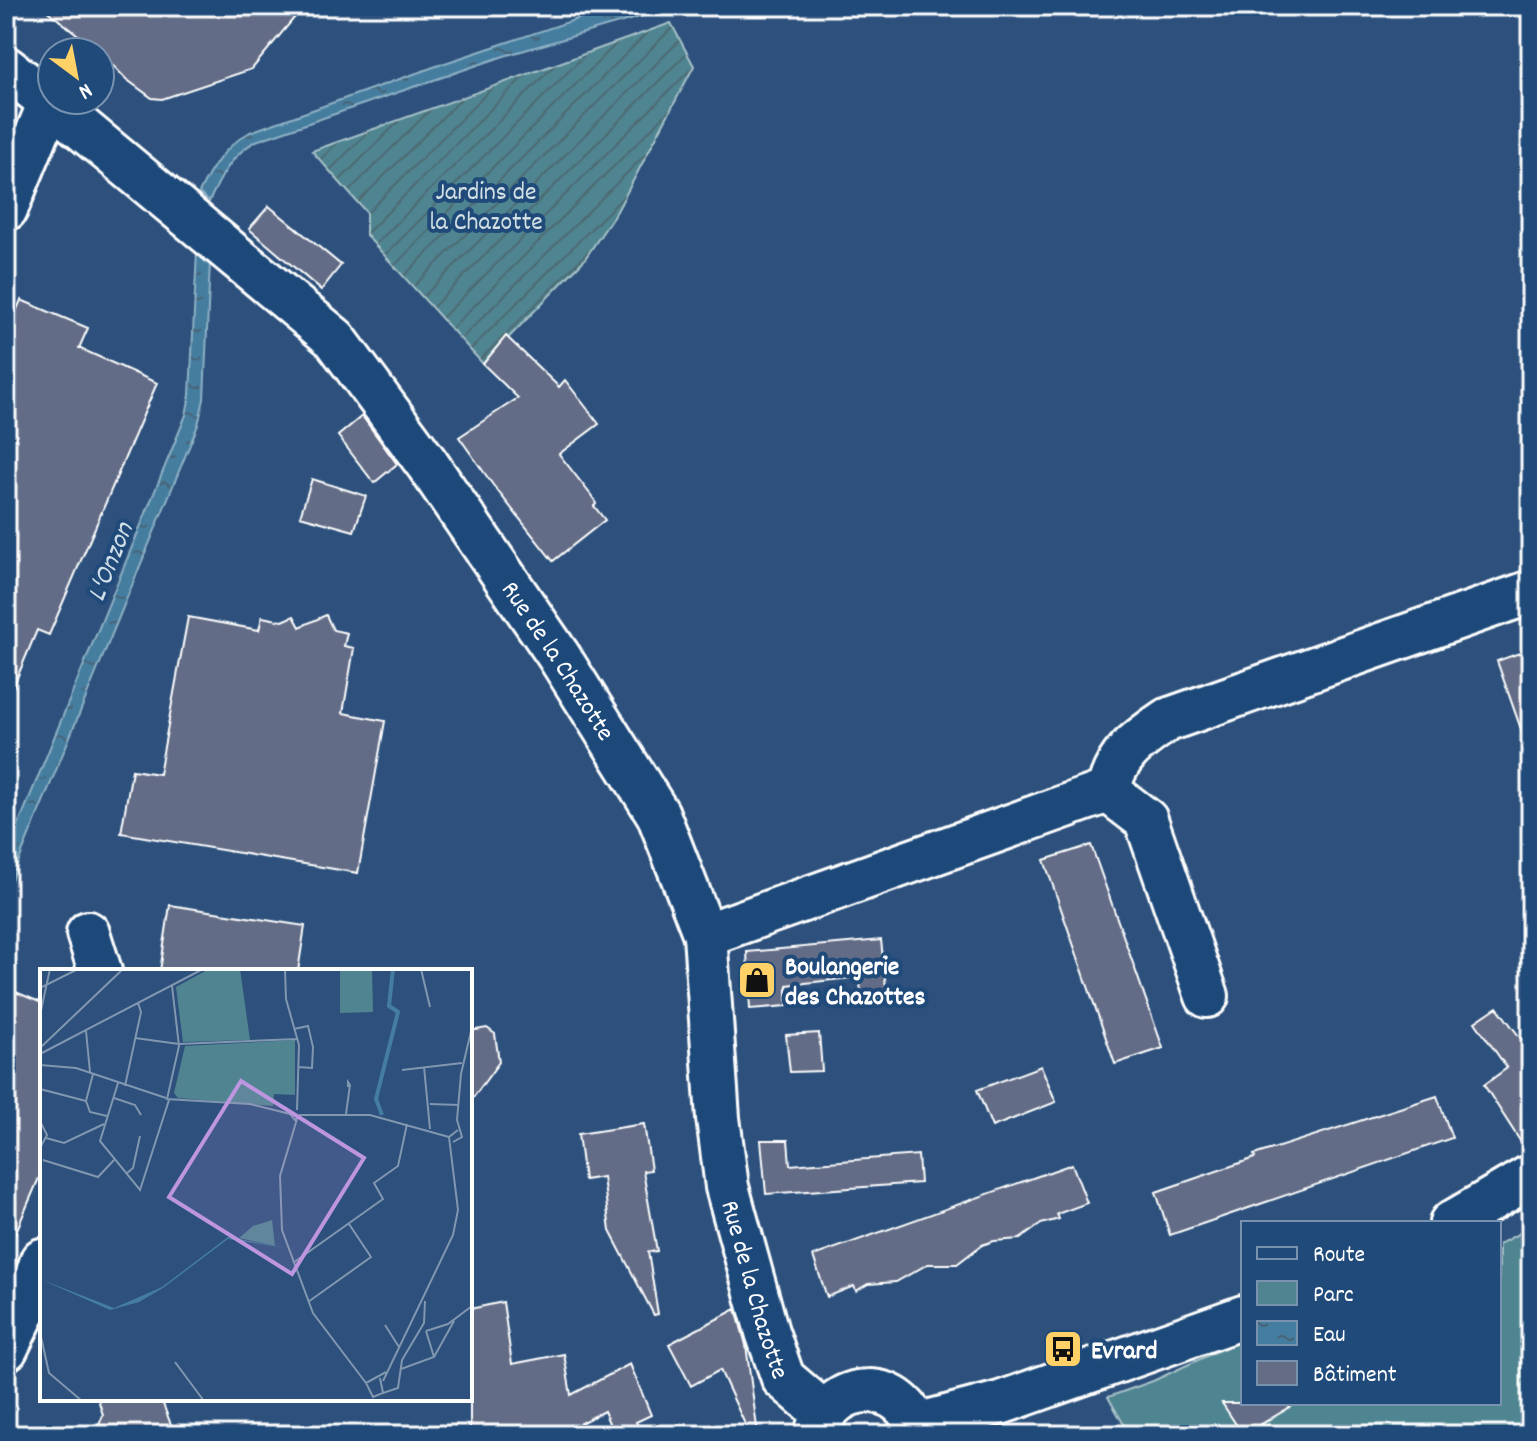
<svg xmlns="http://www.w3.org/2000/svg" width="1537" height="1441" viewBox="0 0 1537 1441" font-family="Dekko,sans-serif">
<style>
.park{fill:#508491;stroke:#a8c2c8;stroke-width:2}
.garden{fill:url(#garden-furrows);stroke:#a8c2c8;stroke-width:2}
.water{fill:url(#water-ripples);stroke:#8fb1c5;stroke-width:2}
.building{fill:#646c86;stroke:#fff;stroke-width:2}
.lines{fill:none;stroke-linecap:round;stroke-linejoin:round}
.minor-casing{stroke:#fff;stroke-width:48}
.minor{stroke:#1f4a7a;stroke-width:42}
.labels{text-anchor:middle;stroke-width:8;stroke-linejoin:round;paint-order:stroke}
.park-label{font-size:26px;fill:#d3e0e4;stroke:#1f4a7a}
.street-label{font-size:26px;fill:#fff;stroke:#1f4a7a}
.poi-label{font-size:26px;font-weight:bold;fill:#fff;stroke:#1f4a7a;text-anchor:start}
.water-label{font-size:28px;font-style:italic;fill:#d0dee7;stroke:#1f4a7a}
.inset-river{fill:none;stroke:#447d9f;stroke-width:4}
.inset-road{fill:none;stroke:#8197b0;stroke-width:2}
.view{fill:#bd96df;fill-opacity:0.15;stroke:#bd96df;stroke-width:4}
.inset-edge{fill:none;stroke:#fff;stroke-width:4}
</style>
<defs>
<pattern id="garden-furrows" width="10" height="10" patternUnits="userSpaceOnUse" patternTransform="scale(2)"><rect width="10" height="10" fill="#508491"/><path d="M-1 1l2-2M0 10L10 0M9 11l2-2" fill="none" stroke="#4e6b72"/></pattern>
<pattern id="water-ripples" width="26" height="14" patternUnits="userSpaceOnUse" patternTransform="scale(2)"><rect width="26" height="14" fill="#447d9f"/><path d="M2 4q2-2 4 0t4 0M15 11q2-2 4 0t4 0" fill="none" stroke="#486476"/></pattern>
</defs>
<rect width="100%" height="100%" fill="#2d517c"/>
<filter id="ink" filterUnits="userSpaceOnUse"><feTurbulence type="fractalNoise" baseFrequency=".0125" numOctaves="2"/><feDisplacementMap in="SourceGraphic" scale="16" xChannelSelector="R" yChannelSelector="G"/><feConvolveMatrix kernelMatrix="1 2 1 2 8 2 1 2 1" color-interpolation-filters="sRGB"/></filter>
<g filter="url(#ink)">
<path class="park" d="M1531 1227V1435H1130L1108 1397 1153 1381 1243 1339V1403H1499V1244Z"/>
<path class="garden" d="M671 23 694 66 617 211 584 260 483 364 366 235V212L312 151Z"/>
<path class="water" d="M616 6H678L504 56 256 141C232 154 220 178 209 202L199 193C211 168 225 146 250 132L445 63Z
M197 251 210 262 204 399 198 425 6 892V855L186 415 190 395Z"/>
<path class="building" d="M41 6H304L252 69 162 99 152 98 126 79 100 52Z
M269 206 341 265 321 290 249 229Z
M21 300 88 328 79 348 157 383 49 635 37 630 6 704V334Z
M506 336 559 387 565 380 599 424 559 454 594 499 596 504 594 506 605 520 553 561 493 485 459 437 518 398 483 364Z
M362 416 397 464 374 483 338 436Z
M312 479 366 496 354 531 300 516Z
M326 615 333 630 347 633 344 646 354 648 343 713 385 721 358 873 121 833 132 770 159 774 188 617 259 630 262 617 283 621 294 616 300 627Z
M1531 649V746H1527L1497 661Z
M1091 845 1163 1048 1115 1064 1044 860Z
M170 905 305 926 298 971H160Z
M881 940 887 997 861 999 860 977 787 985V1006L750 1009 747 952Z
M6 988 42 1003V1171L6 1255Z
M1497 1007 1531 1052V1152L1528 1153 1484 1085 1507 1068 1475 1022Z
M487 1028 495 1034 499 1062 470 1102V1031Z
M819 1033 822 1071 790 1072 786 1035Z
M1041 1066 1056 1102 992 1127 977 1090Z
M1437 1096 1452 1138 1170 1235 1156 1192 1255 1158 1254 1155Z
M644 1124 651 1170 643 1171 657 1251 648 1252 658 1314 654 1315 610 1231 603 1177 584 1180 578 1134Z
M761 1140H788L790 1165 918 1155 920 1183 766 1194Z
M1072 1164 1087 1203 1057 1214 1059 1219 1041 1224 1020 1239 994 1241 982 1245 957 1264H928L896 1282 868 1284 856 1291 854 1286 827 1297 813 1256Z
M503 1302 512 1364 564 1354 571 1395 630 1364 651 1415 636 1422 643 1435H614L604 1411 557 1435H470V1309Z
M736 1309 746 1345 758 1435H750L720 1370 691 1386 669 1344Z
M98 1399H161L175 1435H95L103 1415Z
M1222 1403H1297L1243 1435Z"/>
<g class="lines">
<defs>
<g id="minor">
<path id="s1" d="M6 68 50 102 335 339 428 465 558 655 658 814 705 935 718 1118 727 1187 767 1332 783 1378 824 1413"/>
<path d="M6 209 50 102"/>
<path d="M1108 791 1146 820 1207 996"/>
<path d="M88 933 100 971"/>
<path d="M705 935 1108 791C1116 754 1138 740 1167 720L1531 592"/>
<path d="M1451 1223 1531 1176"/>
<path d="M6 1349 27 1306 42 1260"/>
<path d="M916 1425 1000 1403 1243 1317"/>
<path d="M816 1435C828 1377 908 1376 918 1435"/>
</g>
</defs>
<use href="#minor" class="minor-casing"/>
<use href="#minor" class="minor"/>
</g>
</g>
<defs>
<symbol id="shop-square" viewBox="-11 -11 22 22"><rect x="-9" y="-9" width="18" height="18" rx="4" fill="#ffd166" stroke="#1f4a7a"/><path d="M-5-2.5h2.3a2.7 3.5 0 0 1 5.4 0H5L5.5 6h-11ZM-1.5-2.5h3a1.5 2.3 0 0 0-3 0Z" fill="#111"/></symbol>
<symbol id="bus-square" viewBox="-11 -11 22 22"><rect x="-9" y="-9" width="18" height="18" rx="4" fill="#ffd166" stroke="#1f4a7a"/><path d="M-5-6H5V4H4V6H2V4H-2V6H-4V4H-5ZM-3.5-4V0h7V-4ZM-3.5 1.2v1.5H-2V1.2ZM2 1.2v1.5H3.5V1.2Z" fill="#111"/></symbol>
</defs>
<g fill-rule="evenodd">
<use href="#shop-square" x="735" y="958" width="44" height="44"/>
<use href="#bus-square" x="1041" y="1327" width="44" height="44"/>
</g>
<g class="labels">
<g class="park-label">
<text x="486" y="199">Jardins de<tspan x="486" dy="30">la Chazotte</tspan></text>
</g>
<g class="street-label">
<text dy="9" stroke="none"><textPath href="#s1" startOffset="818">Rue de la Chazotte</textPath></text>
<text dy="9" stroke="none"><textPath href="#s1" startOffset="1490">Rue de la Chazotte</textPath></text>
</g>
<g class="poi-label">
<text x="785" y="974">Boulangerie<tspan x="785" dy="30">des Chazottes</tspan></text>
<text x="1091" y="1358">Evrard</text>
</g>
<g class="water-label">
<text transform="translate(108 561) rotate(-68)" y="10">L'Onzon</text>
</g>
</g>
<g transform="translate(40 969)">
<rect width="432" height="432" fill="#2d517c"/>
<path d="M169 0H200L210 71 143 73 136 18ZM300 0H332L333 43 300 44ZM255 71V126L234 125 233 137 138 129 134 124 145 77Z" fill="#508491"/>
<path d="M232 251 235 277 199 269 213 257Z" fill="#508491"/>
<path d="M188 268 246 279 188 270 123 319 99 333 70 341 0 310 74 339 122 318Z" fill="#447d9f"/>
<path class="inset-river" d="M342 146 336 130 358 43 349 37 353 0"/>
<path class="inset-road" d="M245 0 246 30 259 76 257 141M381 0 390 38M132 17 139 77 127 130 210 135 250 145 255 151 260 146H330L409 168M0 19 38 0M0 46 10 0M254 60 268 57 273 78 272 99 258 98M46 62 50 103M95 69 139 75 257 70M0 79 83 0M0 85 163 0M0 96 36 99 126 129M384 98 390 160M362 101 422 94M53 105 46 132 50 143 67 147M78 114 60 172 100 221 129 131M85 117 101 43 98 34M0 120 46 132M74 129 95 136 101 146M390 135 419 136M306 145 310 116 308 113V118M257 150 240 207 242 261 273 344 326 414M0 152 7 166 0 179M6 169 24 174 64 155M413 173 422 168 417 151 421 105 432 58M3 191 58 208 74 191M86 205 93 199 100 167M253 294 343 230 334 214 358 197 367 155M268 333 331 288 309 255M345 356 359 378M386 362 408 355 432 337M0 363 9 404 42 432M394 388 414 352M135 393 164 432M361 400 394 388 386 362M340 409 343 424 333 428 326 414 346 403M343 412 413 266 418 241 409 168 418 161M343 424 358 419 362 391 384 354 385 332"/>
<path class="view" d="M201 112 324 189 252 305 129 228Z"/>
<rect width="432" height="432" class="inset-edge"/>
</g>
<rect width="1537" height="1441" fill="none" stroke="#1f4a7a" stroke-width="32"/>
<rect x="16" y="16" width="1505" height="1409" fill="none" stroke="#fff" stroke-width="3" filter="url(#ink)"/>
<rect x="1241" y="1221" width="260" height="184" fill="#1f4a7a" stroke="#7992af" stroke-width="2"/>
<rect x="1257" y="1247" width="40" height="12" fill="#1f4a7a" stroke="#7992af" stroke-width="2"/>
<text x="1313" y="1261" font-size="24" fill="#ffffff">Route</text>
<rect x="1257" y="1281" width="40" height="24" fill="#508491" stroke="#7992af" stroke-width="2"/>
<text x="1313" y="1301" font-size="24" fill="#ffffff">Parc</text>
<rect x="1257" y="1321" width="40" height="24" fill="url(#water-ripples)" stroke="#7992af" stroke-width="2"/>
<text x="1313" y="1341" font-size="24" fill="#ffffff">Eau</text>
<rect x="1257" y="1361" width="40" height="24" fill="#646c86" stroke="#7992af" stroke-width="2"/>
<text x="1313" y="1381" font-size="24" fill="#ffffff">Bâtiment</text>
<g transform="translate(76 76) rotate(148)"><circle r="38" fill="#1f4a7a" stroke="#7992af" stroke-width="2"/>
<path d="M0-6L14 30L0 20L-14 30Z" fill="#ffd166"/>
<text y="-12" font-size="22" font-weight="bold" text-anchor="middle" fill="#ffffff">N</text>
</g>
</svg>
